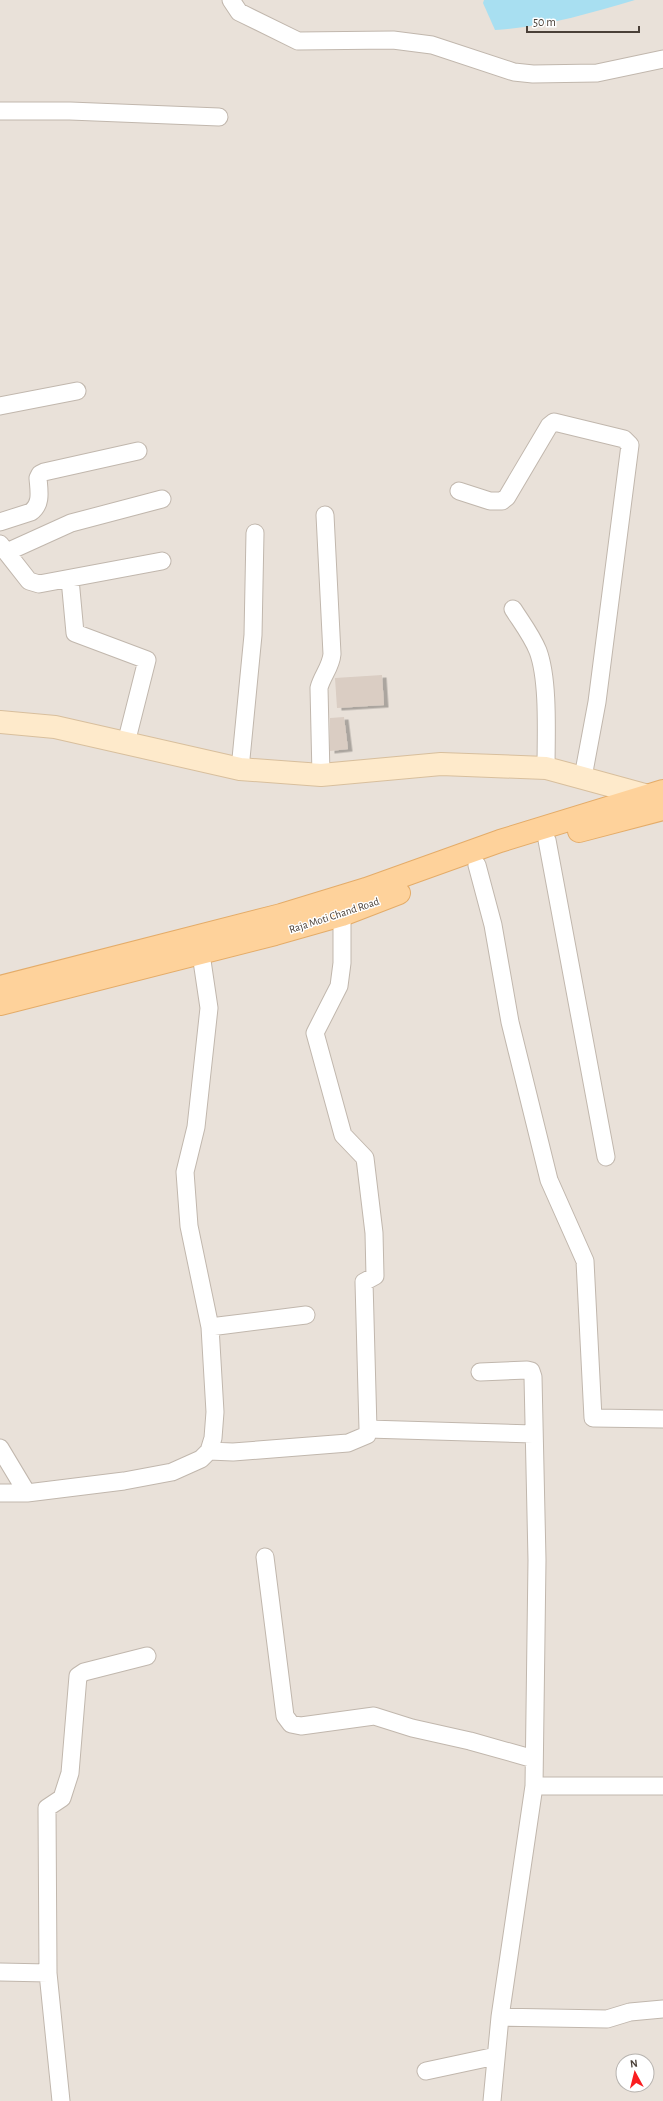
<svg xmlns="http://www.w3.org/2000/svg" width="663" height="2101" viewBox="0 0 663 2101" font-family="'Alegreya Sans',sans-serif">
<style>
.residential{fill:#e9e1d9;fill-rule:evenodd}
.water{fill:#a8dff1}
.building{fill:#dacdc3;filter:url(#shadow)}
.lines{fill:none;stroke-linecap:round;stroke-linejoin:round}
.street-casing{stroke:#c1b7ad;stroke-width:19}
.secondary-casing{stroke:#d8bf9d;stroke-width:24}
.primary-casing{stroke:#e4ac69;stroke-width:24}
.street{stroke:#fff;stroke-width:17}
.secondary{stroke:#feeacb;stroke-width:22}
.primary{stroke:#fed29b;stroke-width:22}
.labels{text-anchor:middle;stroke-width:3;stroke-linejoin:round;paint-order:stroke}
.street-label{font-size:11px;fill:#4a4038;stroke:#fff}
</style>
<defs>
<filter id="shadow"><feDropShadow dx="4.5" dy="2.5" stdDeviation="0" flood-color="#0004"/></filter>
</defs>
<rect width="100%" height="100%" fill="#f5f0eb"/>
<path class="residential" d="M0 0H663V2101H0ZM623 2061H647V2085H623Z"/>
<path class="water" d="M484 0H635C588 14 543 27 495 30L483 3Z"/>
<path class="building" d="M382 675 384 705 337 708 335 678Z
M344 717 348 749 330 751V718Z"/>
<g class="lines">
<defs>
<path id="street" d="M231 0 239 12 298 41 393 40 432 45 514 72 533 74 597 73 663 59
M0 111H70L219 117
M0 406 77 391
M459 491 490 501H502L507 497 549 426 554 422 624 439 630 445 597 702 583 777
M0 522 31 512C42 504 39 491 38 478L40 474 44 472 138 451
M0 544 29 581 39 584 162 561
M7 552 71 523 162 499
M70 579 75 633 147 660 126 743
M513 609C522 623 532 636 538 651 549 681 546 736 546 768
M240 769 253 635 255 533
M321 775 319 688C322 676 331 667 332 654L325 515
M547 840 606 1157
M477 865 493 925 510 1022 549 1180 585 1261 593 1418 663 1419
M210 1327 306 1315
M480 1372 527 1370 531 1371 533 1377 537 1560 534 1786 500 2017 492 2101
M368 1429 533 1434
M0 1448 27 1493
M209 1451 233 1452 348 1443 367 1435 368 1429 364 1282 375 1276 374 1233 365 1158 343 1135 315 1033 339 986 342 963V915
M0 1493H27L124 1481 172 1472 201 1459 209 1451 213 1438 215 1412 210 1327 189 1226 185 1172 196 1127 209 1008 201 954
M265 1557 285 1716 291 1724 301 1726 374 1716 412 1728 470 1741 534 1759
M534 1786H663
M0 1972 48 1973
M500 2017 607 2019 630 2012 663 2009
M426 2071 496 2056
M61 2101 48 1973 47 1808 62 1798 70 1773 78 1676 84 1672 147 1656"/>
<path id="secondary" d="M0 722 55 727 240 769 321 775 441 764 546 768 645 795 655 802"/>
<path id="primary" d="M579 831 663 809
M0 987 281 915 366 889 500 841 663 791
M0 1004 275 934 342 915 399 893"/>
</defs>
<use href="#street" class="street-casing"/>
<use href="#secondary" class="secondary-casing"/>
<use href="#primary" class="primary-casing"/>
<use href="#street" class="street"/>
<use href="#secondary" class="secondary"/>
<use href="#primary" class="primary"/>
</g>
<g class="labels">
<g class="street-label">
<text transform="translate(334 915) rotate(-18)" y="4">Raja Moti Chand Road</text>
</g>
</g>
<g transform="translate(635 2073) rotate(353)"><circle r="19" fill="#ffffff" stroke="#b7b3af"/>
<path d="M0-3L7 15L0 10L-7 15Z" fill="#fa1d1f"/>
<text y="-6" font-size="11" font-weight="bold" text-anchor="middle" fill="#4a4038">N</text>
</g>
<path d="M527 26v6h112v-6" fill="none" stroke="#4a4038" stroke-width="2"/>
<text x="533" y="26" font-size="12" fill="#4a4038" stroke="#ffffff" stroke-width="3" paint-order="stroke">50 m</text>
</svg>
